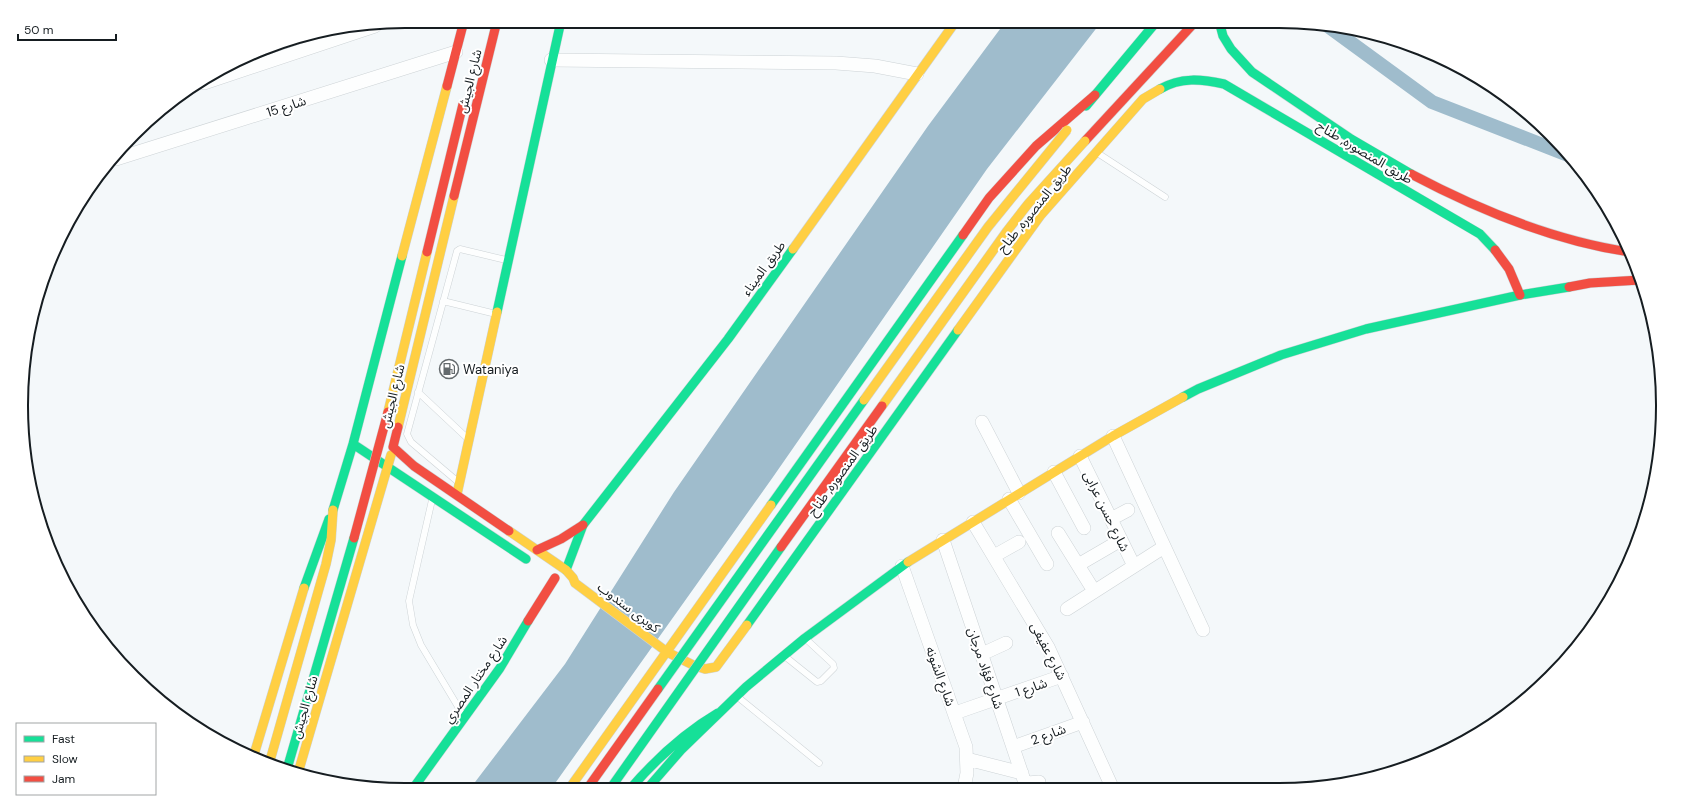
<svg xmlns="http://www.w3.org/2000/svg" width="1684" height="811" viewBox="0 0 1684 811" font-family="'DM Sans','Noto Sans Arabic',sans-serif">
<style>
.water{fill:#9fbccc}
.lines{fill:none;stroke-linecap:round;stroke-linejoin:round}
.canal{stroke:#9fbccc;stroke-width:14}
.lane-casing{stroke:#cdd3d6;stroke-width:7}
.street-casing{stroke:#cdd3d6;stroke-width:14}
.fast-casing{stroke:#cdd3d6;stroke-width:10}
.slow-casing{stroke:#cdd3d6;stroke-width:10}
.jam-casing{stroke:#cdd3d6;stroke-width:10}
.lane{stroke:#fdfefe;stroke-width:6}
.street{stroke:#fdfefe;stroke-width:13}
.fast{stroke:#16e098;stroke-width:9}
.slow{stroke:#ffcf43;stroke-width:9}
.jam{stroke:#f24e42;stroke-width:9}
.fast-bridge-casing{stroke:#cdd3d6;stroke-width:10;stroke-linecap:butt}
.slow-bridge-casing{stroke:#cdd3d6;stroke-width:10;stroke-linecap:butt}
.jam-bridge-casing{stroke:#cdd3d6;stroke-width:10;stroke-linecap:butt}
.fast-bridge{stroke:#16e098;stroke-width:9}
.slow-bridge{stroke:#ffcf43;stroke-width:9}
.jam-bridge{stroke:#f24e42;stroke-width:9}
.labels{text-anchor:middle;stroke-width:4;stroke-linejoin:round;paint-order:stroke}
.street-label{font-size:13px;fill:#161d21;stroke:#fff}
.poi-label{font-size:13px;fill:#161d21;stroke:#fff;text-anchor:start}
.rim{fill:none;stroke:#161d21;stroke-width:2}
</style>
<rect width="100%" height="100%" fill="#f4f8fa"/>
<path class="water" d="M1006 21H1102L987 169 773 477 551 789 469 790 565 664 674 492 928 126Z"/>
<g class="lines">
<path class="canal" d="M1328 26 1432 102 1568 155"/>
<defs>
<path id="lane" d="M1099 154 1165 197
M443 301 496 314
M418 392 466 437
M457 481 411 442 407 434 457 251 460 249 464 250 506 260
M432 500 409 601 413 625 421 645 463 715
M787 658 817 682 821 681 834 668 833 664 807 640
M739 698 819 763"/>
<path id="street" d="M551 60 836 63 875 66 917 74
M204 83 375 26
M116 159 456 52
M982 422 1019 493
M1113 436 1203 630
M1080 456 1134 566
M1054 472 1084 528
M1009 499 1047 564
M1111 519 1128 510
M973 522 1048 647 1112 787
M1058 533 1094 591
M943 540 1024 780 1028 783 1039 782
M994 556 1019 542
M1078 565 1121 540
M902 566 966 747 967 773 964 788
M1067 609 1164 547
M982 654 1006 643
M955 713 1062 676
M1013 747 1083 722
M967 759 1022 773"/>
<path id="fast" d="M1219 21 1223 36 1231 49 1252 72 1351 139 1411 174
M1160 89C1181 77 1201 79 1224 84L1480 234 1495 250
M1086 106 1157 21
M497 312 561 21
M1183 397 1198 389 1281 355 1366 329 1520 295 1569 287
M353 444 526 559
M771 505 963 235
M333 510 353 444 402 256
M566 570 583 525 728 339 793 249
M304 588 329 519
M747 625 958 330
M630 789C656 759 684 733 718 713
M647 789 681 750 746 687 805 638 908 562
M412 790 500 668 528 621"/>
<path id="slow" d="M793 249 956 21
M402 256 447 86
M958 330 1040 216 1143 99 1160 89
M398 427 454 196
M457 494 497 312
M509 531 566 570 573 578 575 583
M908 562 1113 436 1183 397
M575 583 667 652 693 665 705 669 716 667 747 625
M253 758 304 588
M269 764 326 564 331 540 333 510
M298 773 391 455
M569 789 771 505"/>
<path id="jam" d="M447 86 464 21
M1085 141 1196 21
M1411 174C1479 210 1554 241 1630 252
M454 196 497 21
M963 235 989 198 1036 146 1095 95
M1495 250 1509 269 1520 295
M1569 287 1590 283 1640 280
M398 427 393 447 414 466 509 531
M537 550 561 539 583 525
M528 621 555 578"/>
</defs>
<use href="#lane" class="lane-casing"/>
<use href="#street" class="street-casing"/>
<use href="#fast" class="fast-casing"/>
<use href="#slow" class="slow-casing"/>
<use href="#jam" class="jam-casing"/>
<use href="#lane" class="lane"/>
<use href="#street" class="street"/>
<use href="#fast" class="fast"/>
<use href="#slow" class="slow"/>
<use href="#jam" class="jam"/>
<defs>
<path id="fast-bridge" d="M658 689 864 400
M287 769 354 538
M610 789 781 547"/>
<path id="slow-bridge" d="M864 400 988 227 1067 130
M882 406 1007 231 1028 204 1085 141
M388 412 427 252"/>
<path id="jam-bridge" d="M427 252 463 104
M354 538 388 412
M781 547 882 406
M587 789 658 689"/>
</defs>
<use href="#fast-bridge" class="fast-bridge-casing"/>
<use href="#slow-bridge" class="slow-bridge-casing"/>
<use href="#jam-bridge" class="jam-bridge-casing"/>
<use href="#fast-bridge" class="fast-bridge"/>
<use href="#slow-bridge" class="slow-bridge"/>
<use href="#jam-bridge" class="jam-bridge"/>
</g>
<defs>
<symbol id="fuel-ring" viewBox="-11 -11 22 22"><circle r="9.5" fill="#fff" stroke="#646a6d" stroke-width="1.5"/><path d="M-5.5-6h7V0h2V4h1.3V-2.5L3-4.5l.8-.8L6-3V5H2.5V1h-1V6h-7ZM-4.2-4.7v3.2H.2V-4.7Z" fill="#646a6d"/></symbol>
</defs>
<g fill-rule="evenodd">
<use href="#fuel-ring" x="438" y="358" width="22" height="22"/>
</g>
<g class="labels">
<g class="street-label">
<text transform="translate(469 81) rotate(-76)" y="5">شارع الجيش</text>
<text transform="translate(286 106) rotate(-18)" y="5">شارع 15</text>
<text transform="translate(1365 152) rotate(31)" y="5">طريق المنصوره, طناح</text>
<text transform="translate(1034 208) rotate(-51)" y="5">طريق المنصوره, طناح</text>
<text transform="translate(763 268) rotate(-54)" y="5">طريق الميناء</text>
<text transform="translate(392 396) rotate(-76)" y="5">شارع الجيش</text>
<text transform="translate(842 470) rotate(-54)" y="5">طريق المنصوره, طناح</text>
<text transform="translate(1107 511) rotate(64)" y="5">شارع حسن عرابى</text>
<text transform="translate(629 607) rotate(37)" y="5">كوبرى سندوب</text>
<text transform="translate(1049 651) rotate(63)" y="5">شارع عفيفى</text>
<text transform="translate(986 668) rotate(71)" y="5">شارع فؤاد مرجان</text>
<text transform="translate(941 676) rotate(70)" y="5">شارع الشونه</text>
<text transform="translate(475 679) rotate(-56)" y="5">شارع مختار المصري</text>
<text transform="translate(1031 687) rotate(-19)" y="5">شارع 1</text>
<text transform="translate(304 707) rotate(-74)" y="5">شارع الجيش</text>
<text transform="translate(1048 734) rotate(-20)" y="5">شارع 2</text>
</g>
<g class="poi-label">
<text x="463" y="374">Wataniya</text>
</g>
</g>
<path d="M0 0H1684V811H0ZM405 28H1279A377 377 0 0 1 1656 405V406A377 377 0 0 1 1279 783H405A377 377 0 0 1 28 406V405A377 377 0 0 1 405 28Z" fill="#fff" fill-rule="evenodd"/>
<path class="rim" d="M405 28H1279A377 377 0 0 1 1656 405V406A377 377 0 0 1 1279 783H405A377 377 0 0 1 28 406V405A377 377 0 0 1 405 28Z"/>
<rect x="16" y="723" width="140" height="72" fill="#ffffff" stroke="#a2a5a6"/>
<rect x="24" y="736" width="20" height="6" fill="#16e098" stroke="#a2a5a6"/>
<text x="52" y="743" font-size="12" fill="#161d21">Fast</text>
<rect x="24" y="756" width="20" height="6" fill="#ffcf43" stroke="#a2a5a6"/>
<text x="52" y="763" font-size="12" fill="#161d21">Slow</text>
<rect x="24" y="776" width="20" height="6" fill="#f24e42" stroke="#a2a5a6"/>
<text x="52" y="783" font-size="12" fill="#161d21">Jam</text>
<path d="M18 34v6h98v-6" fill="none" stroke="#161d21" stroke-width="2"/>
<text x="24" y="34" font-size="12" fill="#161d21" stroke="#ffffff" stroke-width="3" paint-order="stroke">50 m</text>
</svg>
